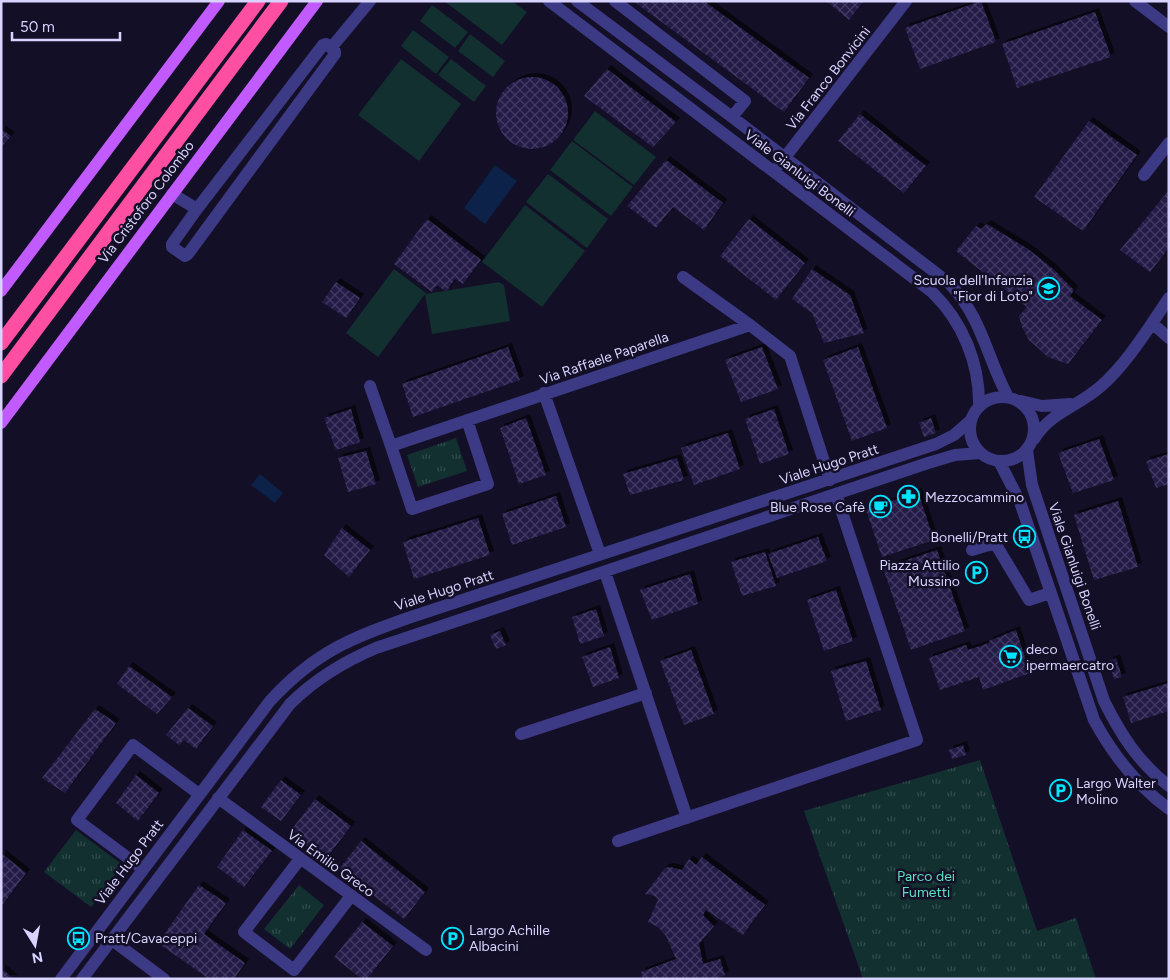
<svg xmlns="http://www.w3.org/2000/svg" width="1170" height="980" viewBox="0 0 1170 980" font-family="Figtree,sans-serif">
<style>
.grass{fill:url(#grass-tufts)}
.garden{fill:#12302f}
.water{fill:#0c2248}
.building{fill:url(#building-cross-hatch);filter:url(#shadow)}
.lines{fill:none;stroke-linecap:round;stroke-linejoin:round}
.minor{stroke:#3d3a85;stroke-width:12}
.major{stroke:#c25bff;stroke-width:12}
.highway{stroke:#ff4fa3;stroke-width:15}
.labels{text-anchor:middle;stroke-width:5;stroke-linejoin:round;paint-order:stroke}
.street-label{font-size:14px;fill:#d9d4ff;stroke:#130f26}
.poi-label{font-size:14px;fill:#d9d4ff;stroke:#130f26;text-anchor:start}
.park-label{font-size:14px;fill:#5fe0c0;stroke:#130f26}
</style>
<defs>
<pattern id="grass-tufts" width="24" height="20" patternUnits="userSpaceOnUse" patternTransform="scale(1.25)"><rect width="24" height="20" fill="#12302f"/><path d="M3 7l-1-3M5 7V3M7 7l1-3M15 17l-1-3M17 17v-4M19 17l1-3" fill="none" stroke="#344d4e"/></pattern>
<pattern id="building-cross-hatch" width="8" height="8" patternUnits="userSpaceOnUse" patternTransform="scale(1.25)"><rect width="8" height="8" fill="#241b47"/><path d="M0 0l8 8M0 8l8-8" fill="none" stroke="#433b63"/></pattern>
<filter id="shadow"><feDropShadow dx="4" dy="-4" stdDeviation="0" flood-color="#0009"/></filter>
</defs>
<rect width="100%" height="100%" fill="#130f26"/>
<path class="grass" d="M456 438 467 471 418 487 407 455Z
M980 760 1037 931 1076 918 1096 979H863L804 811Z
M76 830 123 865 91 907 44 872Z
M299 885 324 905 290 949 264 929Z"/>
<path class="garden" d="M444 1H512L527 12 502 45Z
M432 5 468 32 455 48 420 21Z
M413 30 449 57 436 74 401 46Z
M470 34 505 61 493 77 458 51Z
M401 59 461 104 419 161 358 115Z
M451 59 486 86 474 102 438 75Z
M595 111 656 157 634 185 573 140Z
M572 141 633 187 611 216 550 170Z
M548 174 608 219 587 248 526 202Z
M525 205 585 251 542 307 482 262Z
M394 269 426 293V294L499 282 504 285 510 321 432 334 425 294 378 357 346 333Z"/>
<path class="water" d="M495 165 517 181 485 224 464 208Z
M260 474 283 493 275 503 251 485Z"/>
<path class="building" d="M633 1H704L809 78 784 112Z
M826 1H864L849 20Z
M981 1 996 42 920 69 905 28Z
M1095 12 1111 57 1017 88 1002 44Z
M607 69 676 122 653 147 584 96Z
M496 113a36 36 0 1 1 72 0a36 36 0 1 1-72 0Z
M860 114 926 166 904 193 838 141Z
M1089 121 1137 155 1083 231 1034 197Z
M1 129 11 136 1 148Z
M666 160 723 203 704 230 673 207 656 228 627 206Z
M1169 190V248L1150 272 1120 250Z
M427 219 481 260 463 284 455 279 446 292 437 285 432 292 394 264Z
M749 219 805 263 776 300 720 256Z
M987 224 1028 249 1053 269 1074 290 1070 296 1102 320 1068 364 1048 357 1029 340 1022 327 1019 316 1027 307 956 251 976 226 981 229Z
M812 269 850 295 864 333 824 343 812 313 792 299Z
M336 282 360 298 346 318 322 302Z
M508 347 520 380 413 417 402 384Z
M762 347 778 389 741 402 725 360Z
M858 347 887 428 852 441 823 360Z
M351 409 360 442 336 450 324 418Z
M774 409 789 454 760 464 745 419Z
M526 418 546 475 519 484 500 428Z
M931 418 936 433 924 437 919 423Z
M728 433 740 469 694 485 681 448Z
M1099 439 1114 480 1073 493 1058 453Z
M366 451 376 484 348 492 338 458Z
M1169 454V484L1156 488 1146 461Z
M677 458 684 480 630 495 623 474Z
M918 492 934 540 882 557 866 510Z
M556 496 566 527 512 545 502 514Z
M1118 501 1138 567 1094 580 1074 515Z
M478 518 490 555 414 579 403 542Z
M342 528 370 550 349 577 324 555Z
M818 537 827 561 777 578 768 554Z
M937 550 965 631 911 650 883 568Z
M765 552 776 586 742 596 731 562Z
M690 574 698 604 652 620 640 590Z
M836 590 853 641 824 651 807 600Z
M596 609 604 636 580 644 572 617Z
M1016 630 1030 673 983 690 979 677 940 690 929 658 966 645 968 650 989 643V641Z
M500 631 506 645 496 649 490 635Z
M610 647 619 678 593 687 582 657Z
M691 650 714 714 684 725 660 661Z
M1116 658 1122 677 1114 679 1109 661Z
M866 661 881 710 846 721 831 671Z
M129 666 172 697 157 714 117 684Z
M1169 683V711L1131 723 1123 697Z
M188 708 213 726 196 749 184 740 179 745 166 735Z
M95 709 116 723 65 793 42 778Z
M963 745 966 755 952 759 949 750Z
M136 775 159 793 138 821 116 803Z
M281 780 301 795 281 821 261 807Z
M315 799 351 826 325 860 289 833Z
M243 830 272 851 244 887 217 867Z
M361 841 425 892 404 919 339 869Z
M1 853 26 873 1 907Z
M702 857 765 905 743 935 706 910 703 915 714 926 699 944 703 964 720 959 725 975 716 979H642L641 972 676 959 666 936 658 927 648 922 658 900 655 896 645 894 665 868 670 867 682 870 689 859 696 865Z
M199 885 226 903 204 934 245 963 234 979H209L158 943Z
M362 922 393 946 367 979H362L334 957Z
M1 968 14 979H1Z"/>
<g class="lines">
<path class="minor" d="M549 1 932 292C963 322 980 364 979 407
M577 1 732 117 949 283C983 319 986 356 1008 397
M615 1 745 101 732 117
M1135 1 1169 27
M326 44 335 51V54L188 254 185 256 172 247V244L197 209 323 45Z
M331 48 370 1
M779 165 906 1
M1144 175 1169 143
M172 194 197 209
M683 277 750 325 790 356 830 480
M1152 323 1169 338
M370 386 391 446 750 325
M544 393 600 554
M970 429a32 32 0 1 1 64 0a32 32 0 1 1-64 0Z
M1021 401 1042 406 1070 404
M1034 439C1051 412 1077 407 1100 387 1127 364 1149 327 1169 298
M391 446 412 509 488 484 467 420
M1027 450 1032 485 1104 701C1121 735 1138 762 1169 786
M999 461 1020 502 1094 720C1113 755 1136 785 1169 809
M972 550 995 543 1029 600 1050 593
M605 572 687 818
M521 734 646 693
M218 798 426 950
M618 841 917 740 836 494
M300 859 244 932 294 970 351 896
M143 869 77 820 133 745 199 794
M112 940 164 979
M61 979 270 701C316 651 353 637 414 616L936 444 954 435 970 421
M82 979 290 704C315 679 343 662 376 648L928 463 955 455 980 453"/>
<path class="major" d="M1 291 219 1
M1 423 317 1"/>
<path class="highway" d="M1 343 258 1
M1 376 281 1"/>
</g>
<defs>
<symbol id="school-ring" viewBox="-11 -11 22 22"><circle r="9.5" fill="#130f26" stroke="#00e5ff" stroke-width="1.5"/><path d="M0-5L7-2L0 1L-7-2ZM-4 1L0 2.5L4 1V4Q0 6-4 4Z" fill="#00e5ff"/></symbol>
<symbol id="pharmacy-ring" viewBox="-11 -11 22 22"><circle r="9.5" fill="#130f26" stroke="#00e5ff" stroke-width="1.5"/><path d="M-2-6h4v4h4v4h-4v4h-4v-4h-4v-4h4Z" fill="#00e5ff"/></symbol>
<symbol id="cafe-ring" viewBox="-11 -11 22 22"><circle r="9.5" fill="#130f26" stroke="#00e5ff" stroke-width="1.5"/><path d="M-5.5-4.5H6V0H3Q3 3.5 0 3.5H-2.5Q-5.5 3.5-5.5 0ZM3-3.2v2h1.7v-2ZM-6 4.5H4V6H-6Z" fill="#00e5ff"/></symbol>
<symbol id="bus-ring" viewBox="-11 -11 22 22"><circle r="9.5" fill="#130f26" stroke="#00e5ff" stroke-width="1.5"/><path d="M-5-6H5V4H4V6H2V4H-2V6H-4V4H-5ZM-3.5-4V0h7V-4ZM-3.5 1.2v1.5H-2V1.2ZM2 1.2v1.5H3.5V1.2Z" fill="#00e5ff"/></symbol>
<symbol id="parking-ring" viewBox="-11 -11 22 22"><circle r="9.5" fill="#130f26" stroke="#00e5ff" stroke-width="1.5"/><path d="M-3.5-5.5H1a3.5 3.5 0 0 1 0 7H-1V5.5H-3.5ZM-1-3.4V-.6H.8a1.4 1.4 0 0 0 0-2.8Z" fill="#00e5ff"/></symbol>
<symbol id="supermarket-ring" viewBox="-11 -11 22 22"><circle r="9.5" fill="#130f26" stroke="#00e5ff" stroke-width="1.5"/><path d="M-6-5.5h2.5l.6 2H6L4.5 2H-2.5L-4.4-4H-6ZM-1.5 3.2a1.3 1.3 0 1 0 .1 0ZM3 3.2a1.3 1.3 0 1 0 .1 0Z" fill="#00e5ff"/></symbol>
</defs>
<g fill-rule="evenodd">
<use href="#school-ring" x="1036" y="276" width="25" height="25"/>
<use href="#pharmacy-ring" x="896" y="484" width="25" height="25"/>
<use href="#cafe-ring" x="868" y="494" width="25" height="25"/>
<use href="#bus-ring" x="1012" y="524" width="25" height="25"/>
<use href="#parking-ring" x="964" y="560" width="25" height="25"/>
<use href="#supermarket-ring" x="998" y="644" width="25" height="25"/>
<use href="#parking-ring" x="1048" y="778" width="25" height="25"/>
<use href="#bus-ring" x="66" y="926" width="25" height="25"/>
<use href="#parking-ring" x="440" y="926" width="25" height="25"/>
</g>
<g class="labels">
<g class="street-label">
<text transform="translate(828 78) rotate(-52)" y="5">Via Franco Bonvicini</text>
<text transform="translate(800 173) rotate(37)" y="5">Viale Gianluigi Bonelli</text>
<text transform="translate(146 202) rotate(-53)" y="5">Via Cristoforo Colombo</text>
<text transform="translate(604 358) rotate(-19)" y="5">Via Raffaele Paparella</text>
<text transform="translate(829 464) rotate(-18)" y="5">Viale Hugo Pratt</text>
<text transform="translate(1075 566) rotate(71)" y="5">Viale Gianluigi Bonelli</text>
<text transform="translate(444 590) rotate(-18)" y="5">Viale Hugo Pratt</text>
<text transform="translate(129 862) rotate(-53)" y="5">Viale Hugo Pratt</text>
<text transform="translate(331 863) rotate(36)" y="5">Via Emilio Greco</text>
</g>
<g class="poi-label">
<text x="1033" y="285" text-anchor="end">Scuola dell'Infanzia<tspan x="1033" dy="16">"Fior di Loto"</tspan></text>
<text x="925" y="502">Mezzocammino</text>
<text x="865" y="512" text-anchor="end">Blue Rose Cafè</text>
<text x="1008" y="542" text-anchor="end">Bonelli/Pratt</text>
<text x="960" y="570" text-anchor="end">Piazza Attilio<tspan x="960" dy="16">Mussino</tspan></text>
<text x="1026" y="654">deco<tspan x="1026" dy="16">ipermaercatro</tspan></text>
<text x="1076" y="788">Largo Walter<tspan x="1076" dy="16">Molino</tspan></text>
<text x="469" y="935">Largo Achille<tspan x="469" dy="16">Albacini</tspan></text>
<text x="95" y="943">Pratt/Cavaceppi</text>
</g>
<g class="park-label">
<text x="926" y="881">Parco dei<tspan x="926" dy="16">Fumetti</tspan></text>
</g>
</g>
<rect width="1170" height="980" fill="none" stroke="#d9d4ff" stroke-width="5"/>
<g transform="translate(35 945) rotate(169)" stroke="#130f26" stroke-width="4" paint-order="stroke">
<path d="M0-4L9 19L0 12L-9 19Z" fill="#d9d4ff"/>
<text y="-8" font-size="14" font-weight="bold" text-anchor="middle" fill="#d9d4ff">N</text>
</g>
<path d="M12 32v8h108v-8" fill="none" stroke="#d9d4ff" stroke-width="2.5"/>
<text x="20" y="32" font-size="15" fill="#d9d4ff" stroke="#130f26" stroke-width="4" paint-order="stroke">50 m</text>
</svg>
